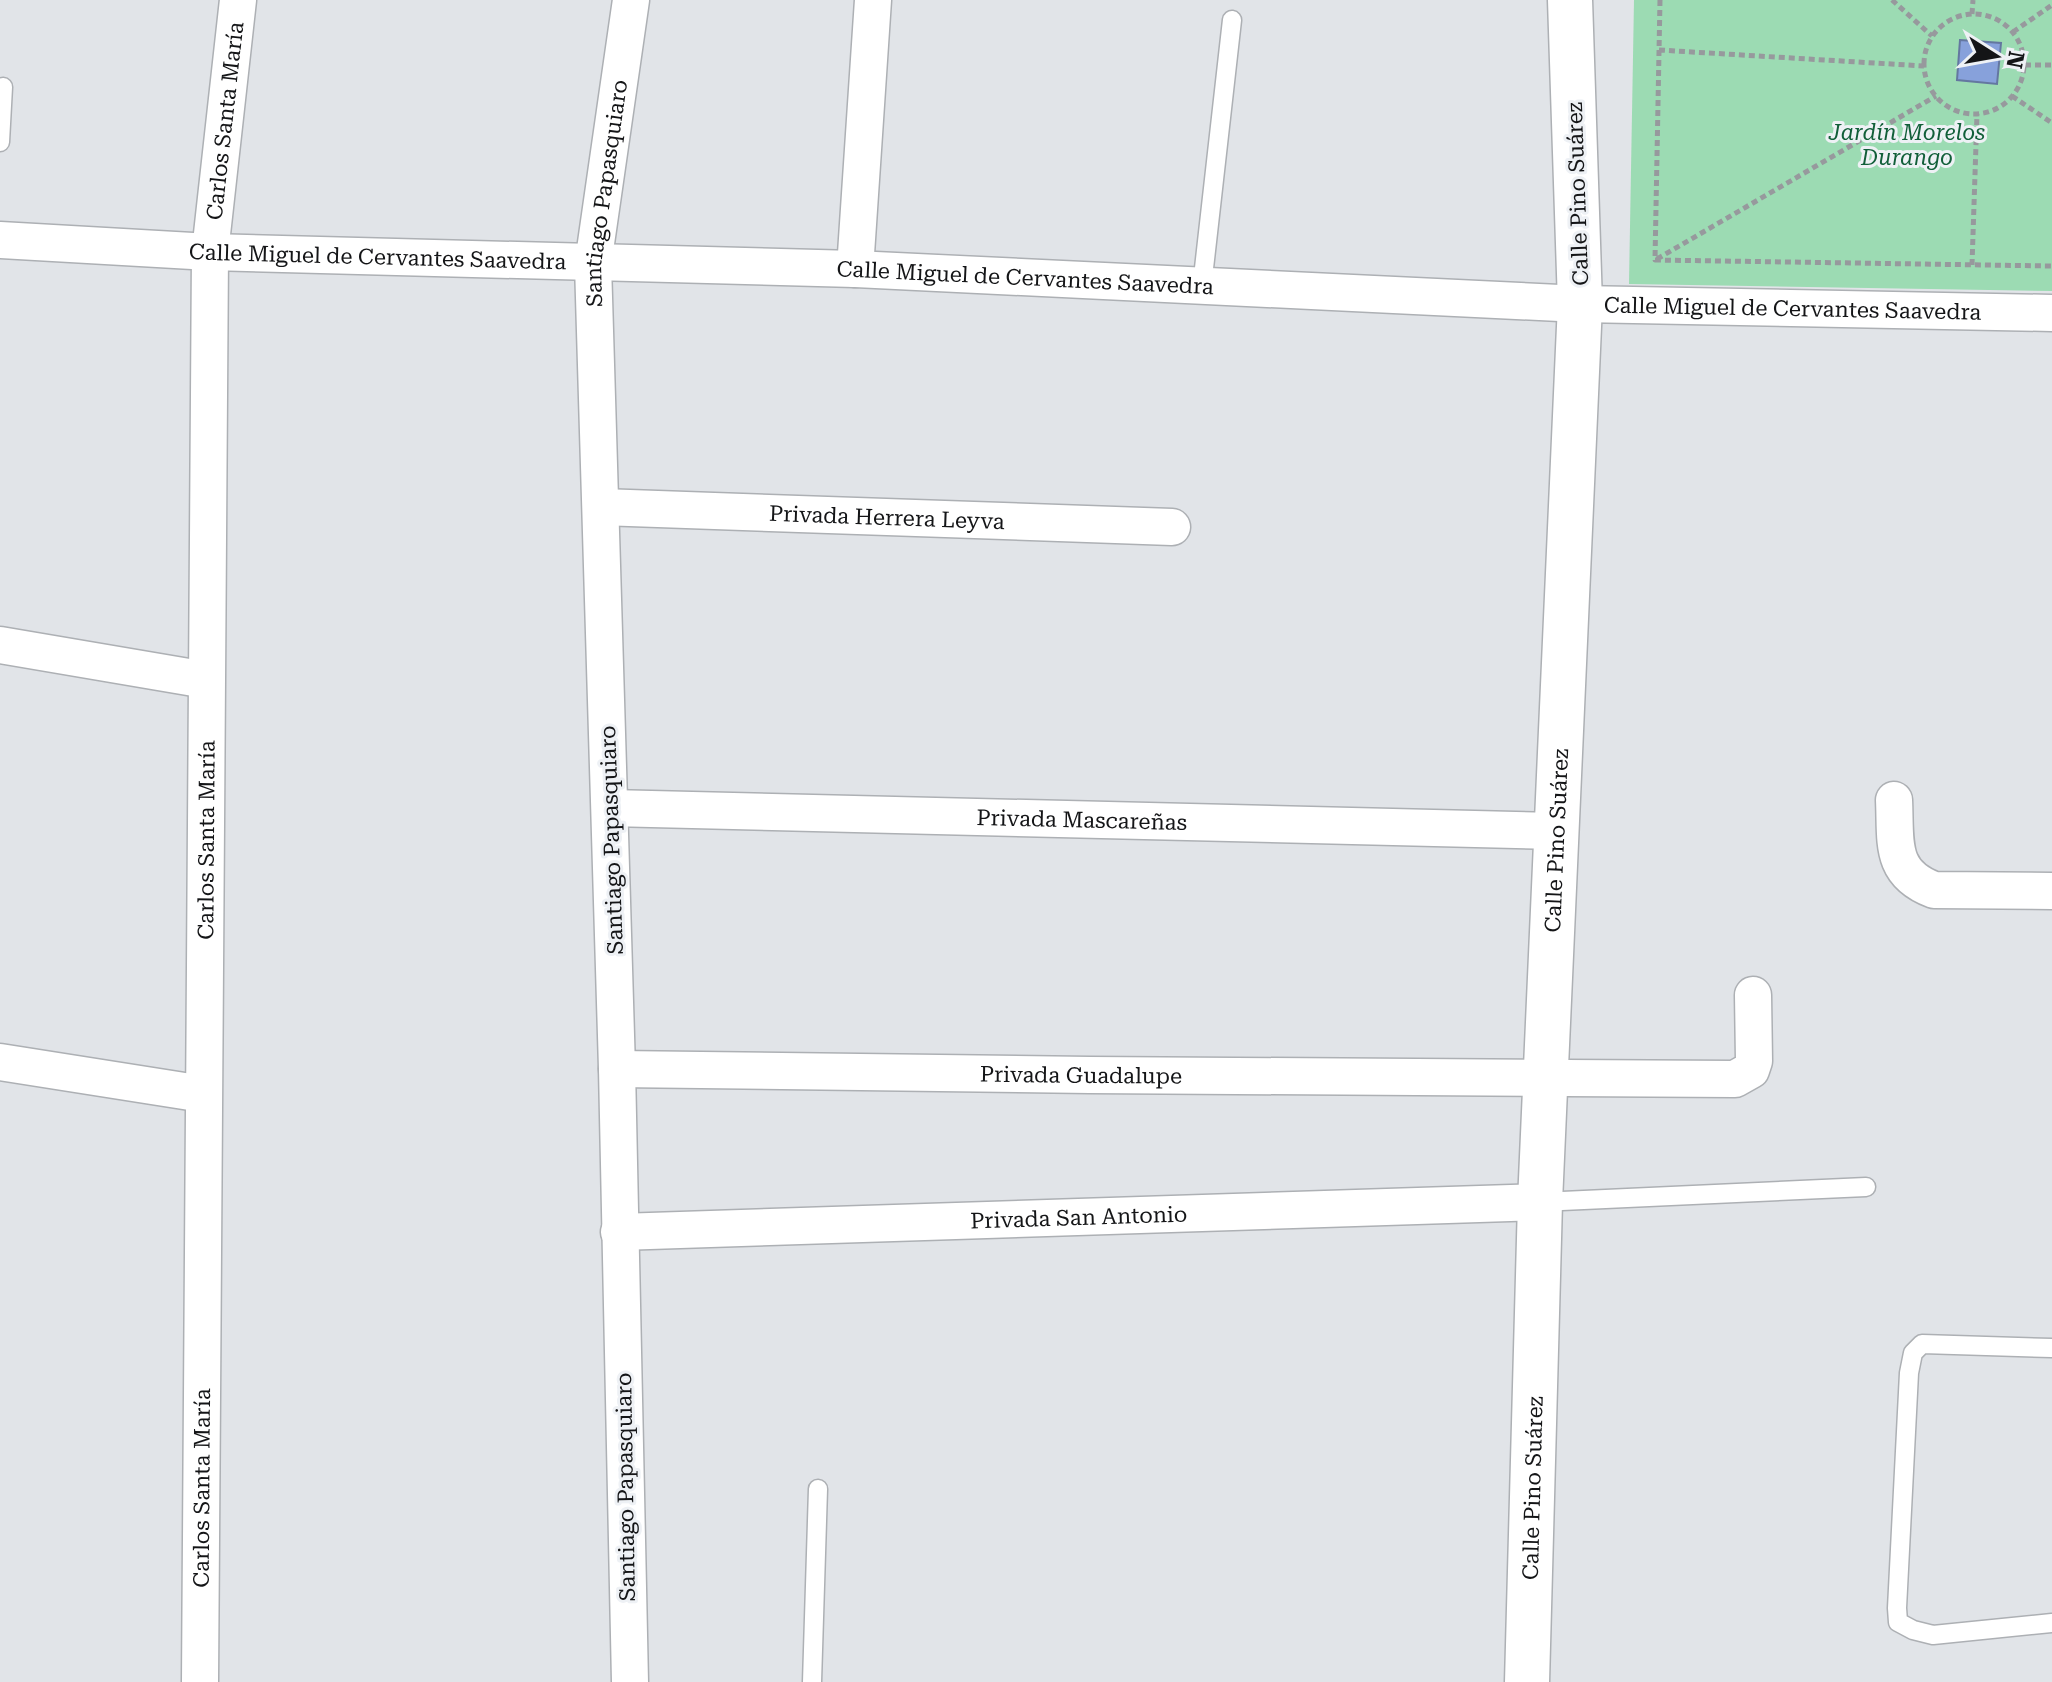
<svg xmlns="http://www.w3.org/2000/svg" width="2052" height="1682" viewBox="0 0 2052 1682" font-family="'Roboto Serif',serif">
<style>
.green{fill:#9cdbb3}
.water{fill:#87a1db;stroke:#6477a0;stroke-width:2}
.lines{fill:none;stroke-linecap:round;stroke-linejoin:round}
.service-casing{stroke:#adb0b4;stroke-width:21}
.minor-casing{stroke:#adb0b4;stroke-width:39}
.tertiary-casing{stroke:#adb0b4;stroke-width:47}
.path{stroke:#97999d;stroke-width:5;stroke-dasharray:6 4;stroke-linecap:butt}
.service{stroke:#fff;stroke-width:18}
.minor{stroke:#fff;stroke-width:36}
.tertiary{stroke:#fff;stroke-width:44}
.labels{text-anchor:middle;stroke-width:6;stroke-linejoin:round;paint-order:stroke}
.street-label{font-size:22px;fill:#141517;stroke:#eef1f5}
.park-label{font-size:22px;font-style:italic;fill:#115f39;stroke:#eef1f5}
</style>
<rect width="100%" height="100%" fill="#e1e4e8"/>
<path class="green" d="M1634 0H2052V291L1629 284Z"/>
<path class="water" d="M1960 40 2001 43 1997 84 1957 80Z"/>
<g class="lines">
<defs>
<path id="service" d="M0 142 3 87
M1202 286 1232 20
M1540 1202 1866 1187
M2052 1348 1922 1344 1913 1353 1909 1373 1897 1608 1898 1622 1913 1630 1933 1635 2052 1623
M812 1682 818 1489"/>
<g id="minor">
<path id="s1" d="M0 240 210 252 855 269 1580 304 2052 313"/>
<path d="M855 269 873 0"/>
<path id="s2" d="M601 507 1172 527"/>
<path d="M0 645 206 680"/>
<path d="M1894 800C1896 842 1889 873 1934 890L2052 891"/>
<path id="s3" d="M610 808 1556 831"/>
<path d="M0 1062 203 1094"/>
<path id="s4" d="M617 1069 1090 1075 1735 1079 1751 1070 1754 1061 1753 995"/>
<path id="s5" d="M619 1232 1540 1202"/>
<path id="s6" d="M200 1682 210 252 238 0"/>
<path id="s7" d="M630 1682 617 1069 593 264 631 0"/>
</g>
<g id="tertiary">
<path id="s8" d="M1527 1682 1540 1202 1580 304 1570 0"/>
</g>
</defs>
<use href="#service" class="service-casing"/>
<use href="#minor" class="minor-casing"/>
<use href="#tertiary" class="tertiary-casing"/>
<path class="path" d="M1660 0 1655 260 2052 266
M1892 0 1932 36
M1972 14 1973 0
M1924 64a50 50 0 1 1 100 0a50 50 0 1 1-100 0Z
M2013 32 2052 5
M1659 50 1924 66
M2025 65H2052
M2012 96 2052 123
M1657 259 1936 96
M1972 265 1977 114"/>
<use href="#service" class="service"/>
<use href="#minor" class="minor"/>
<use href="#tertiary" class="tertiary"/>
</g>
<g class="labels">
<g class="street-label">
<text dy="8" stroke="none"><textPath href="#s6" startOffset="1562">Carlos Santa María</textPath></text>
<text dy="8" stroke="none"><textPath href="#s7" startOffset="1490">Santiago Papasquiaro</textPath></text>
<text transform="translate(1577 194) rotate(-92)" y="8">Calle Pino Suárez</text>
<text dy="8" stroke="none"><textPath href="#s1" startOffset="378">Calle Miguel de Cervantes Saavedra</textPath></text>
<text dy="8" stroke="none"><textPath href="#s1" startOffset="1026">Calle Miguel de Cervantes Saavedra</textPath></text>
<text dy="8" stroke="none"><textPath href="#s1" startOffset="1794">Calle Miguel de Cervantes Saavedra</textPath></text>
<text dy="8" stroke="none"><textPath href="#s2" startOffset="286">Privada Herrera Leyva</textPath></text>
<text dy="8" stroke="none"><textPath href="#s3" startOffset="472">Privada Mascareñas</textPath></text>
<text dy="8" stroke="none"><textPath href="#s6" startOffset="842">Carlos Santa María</textPath></text>
<text transform="translate(611 840) rotate(-92)" y="8">Santiago Papasquiaro</text>
<text dy="8" stroke="none"><textPath href="#s8" startOffset="842">Calle Pino Suárez</textPath></text>
<text dy="8" stroke="none"><textPath href="#s4" startOffset="464">Privada Guadalupe</textPath></text>
<text dy="8" stroke="none"><textPath href="#s5" startOffset="460">Privada San Antonio</textPath></text>
<text transform="translate(625 1487) rotate(-91)" y="8">Santiago Papasquiaro</text>
<text dy="8" stroke="none"><textPath href="#s6" startOffset="194">Carlos Santa María</textPath></text>
<text dy="8" stroke="none"><textPath href="#s8" startOffset="194">Calle Pino Suárez</textPath></text>
</g>
<g class="park-label">
<text x="1907" y="140">Jardín Morelos<tspan x="1907" dy="25">Durango</tspan></text>
</g>
</g>
<g transform="translate(1996 56) rotate(101)" stroke="#eef1f5" stroke-width="6" paint-order="stroke">
<path d="M0-6L14 30L0 20L-14 30Z" fill="#141517"/>
<text y="-12" font-size="22" font-weight="bold" text-anchor="middle" fill="#141517">N</text>
</g>
</svg>
